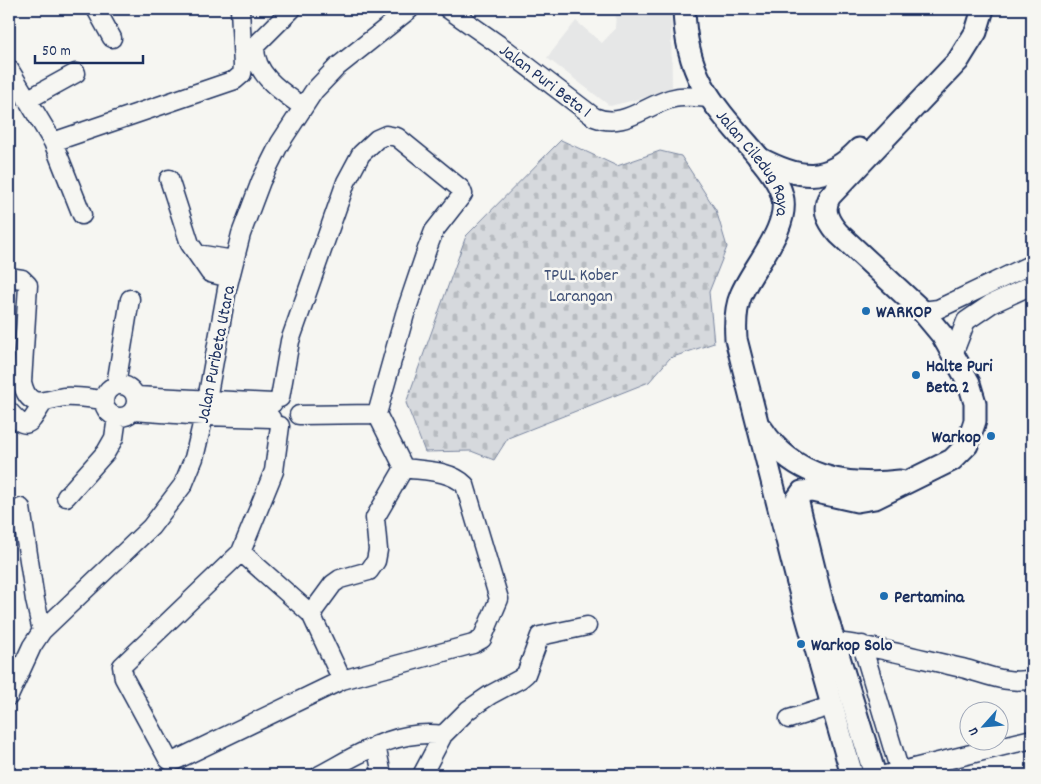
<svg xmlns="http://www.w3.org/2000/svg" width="1041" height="784" viewBox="0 0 1041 784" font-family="Dekko,sans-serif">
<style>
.built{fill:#e6e7e7}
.cemetery{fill:url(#cemetery-stones);stroke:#78849e}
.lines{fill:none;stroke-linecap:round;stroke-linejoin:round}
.minor-casing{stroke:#1b2f5e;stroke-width:21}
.major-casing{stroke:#1b2f5e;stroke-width:25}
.minor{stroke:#f6f6f2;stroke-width:18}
.major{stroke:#f6f6f2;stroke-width:21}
.poi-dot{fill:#1f6fb2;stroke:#f6f6f2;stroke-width:2}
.labels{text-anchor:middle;stroke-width:5;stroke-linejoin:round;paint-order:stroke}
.street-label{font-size:18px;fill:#1b2f5e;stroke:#f6f6f2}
.park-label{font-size:18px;fill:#405177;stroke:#f6f6f2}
.poi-label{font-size:18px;font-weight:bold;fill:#1b2f5e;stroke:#f6f6f2;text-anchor:start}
</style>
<defs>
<pattern id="cemetery-stones" width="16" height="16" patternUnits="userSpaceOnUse" patternTransform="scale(1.25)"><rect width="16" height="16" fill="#d6d9dd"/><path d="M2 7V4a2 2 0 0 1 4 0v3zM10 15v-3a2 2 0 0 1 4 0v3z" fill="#b7bbc0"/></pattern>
</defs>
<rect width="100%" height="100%" fill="#f6f6f2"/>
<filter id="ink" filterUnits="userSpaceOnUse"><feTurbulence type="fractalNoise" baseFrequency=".02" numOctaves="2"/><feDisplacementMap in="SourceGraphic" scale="10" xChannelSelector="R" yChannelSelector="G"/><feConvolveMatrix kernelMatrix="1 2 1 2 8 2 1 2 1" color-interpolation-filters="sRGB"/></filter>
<g filter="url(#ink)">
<path class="built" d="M616 9H671L672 91 610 106 547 58 576 21 602 43 615 29Z"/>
<path class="cemetery" d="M561 140 617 166 660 151 681 156 716 210 727 247 709 292 714 343 670 358 649 382 508 438 494 460 471 451 425 452 406 403 466 236Z"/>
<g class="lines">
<defs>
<path id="minor" d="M96 9 112 38
M292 9 255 46C254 75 282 92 303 107
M448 9 505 49 594 117C623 129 643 107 670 99 683 95 696 97 709 98
M9 69 53 142 82 215
M27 100 76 73
M53 142 235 80 242 74 243 66 240 9
M169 179 190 244 210 273 230 278
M197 254 234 260
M9 277 22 279 28 285 22 382C29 412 45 399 65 397 77 396 92 399 104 400
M922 311 938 309 1032 264
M954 352 966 321 991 304 1032 285
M104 401a16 16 0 1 1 32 0a16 16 0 1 1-32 0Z
M116 385 130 299
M136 396 273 403
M280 398 290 341 346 182 361 154 377 139 386 135 397 137 461 189 463 194 434 231 427 249 405 314 377 414 299 415
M9 411C28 433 29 424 43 403
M133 411 204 416 271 418
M280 426 274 471 241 552 122 666 124 678 168 759 172 762 342 680 473 644 482 639 499 599 465 485C450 470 424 471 404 468L377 414
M66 497 106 452 114 438 117 417
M21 508 35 600 42 631
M241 552 311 614 342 680
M311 614 333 584 340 579 369 571 376 561 378 550 375 518 404 468
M823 641C870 644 916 658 962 668 986 674 1007 685 1032 679
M862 645 900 772
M9 696 32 646 42 631 151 527 183 485 194 458 204 416 227 289 241 234 261 181 280 143 314 91 337 67 410 9
M789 719 831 706
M376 745 382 775
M320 775C361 753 395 729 443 735
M422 775 443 735 468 710 490 695 520 679 526 674 540 636 587 626
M885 775 1032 739"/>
<g id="major">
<path id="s1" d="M684 9C686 75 710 101 751 148 762 161 778 179 782 195 791 227 753 266 741 295 735 309 735 324 736 339L804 607 852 775"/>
<path d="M759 158C799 179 826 184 859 149"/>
<path d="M762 429C794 478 846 487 900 481"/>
<path d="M875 775 823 605 797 499 802 492 812 491 857 501 875 498 952 460 967 445 975 421V403L969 383 942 335 922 311 839 234C829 223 821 210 830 196L958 61 976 32 983 9"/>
</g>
</defs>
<use href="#minor" class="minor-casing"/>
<use href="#major" class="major-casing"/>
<use href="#minor" class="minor"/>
<use href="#major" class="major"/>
</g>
</g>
<g class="poi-dot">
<circle cx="866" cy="311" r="5"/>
<circle cx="916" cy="375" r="5"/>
<circle cx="991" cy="436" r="5"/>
<circle cx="884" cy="596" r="5"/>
<circle cx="801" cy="644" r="5"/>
</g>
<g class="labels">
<g class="street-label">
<text transform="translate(546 80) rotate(37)" y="6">Jalan Puri Beta 1</text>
<text dy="6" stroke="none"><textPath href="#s1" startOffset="174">Jalan Ciledug Raya</textPath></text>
<text transform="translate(215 354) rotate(-79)" y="6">Jalan Puribeta Utara</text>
</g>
<g class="park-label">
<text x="581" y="280">TPUL Kober<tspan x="581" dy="21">Larangan</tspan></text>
</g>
<g class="poi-label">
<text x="876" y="317">WARKOP</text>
<text x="926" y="371">Halte Puri<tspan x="926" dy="21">Beta 2</tspan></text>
<text x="981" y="442" text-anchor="end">Warkop</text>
<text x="894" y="602">Pertamina</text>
<text x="811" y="650">Warkop Solo</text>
</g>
</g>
<rect width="1041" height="784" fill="none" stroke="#f6f6f2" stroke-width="30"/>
<rect x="15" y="15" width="1011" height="754" fill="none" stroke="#1b2f5e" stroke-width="2" filter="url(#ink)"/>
<g transform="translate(984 726) rotate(243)"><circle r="24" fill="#f6f6f2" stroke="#9ea6b7"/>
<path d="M0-4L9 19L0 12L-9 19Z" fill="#1f6fb2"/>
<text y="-8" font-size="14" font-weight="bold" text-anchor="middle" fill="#1b2f5e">U</text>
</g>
<path d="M35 55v8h108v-8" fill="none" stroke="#1b2f5e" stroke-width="2.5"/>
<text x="42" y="55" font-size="15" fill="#1b2f5e" stroke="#f6f6f2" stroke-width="4" paint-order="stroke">50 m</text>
</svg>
